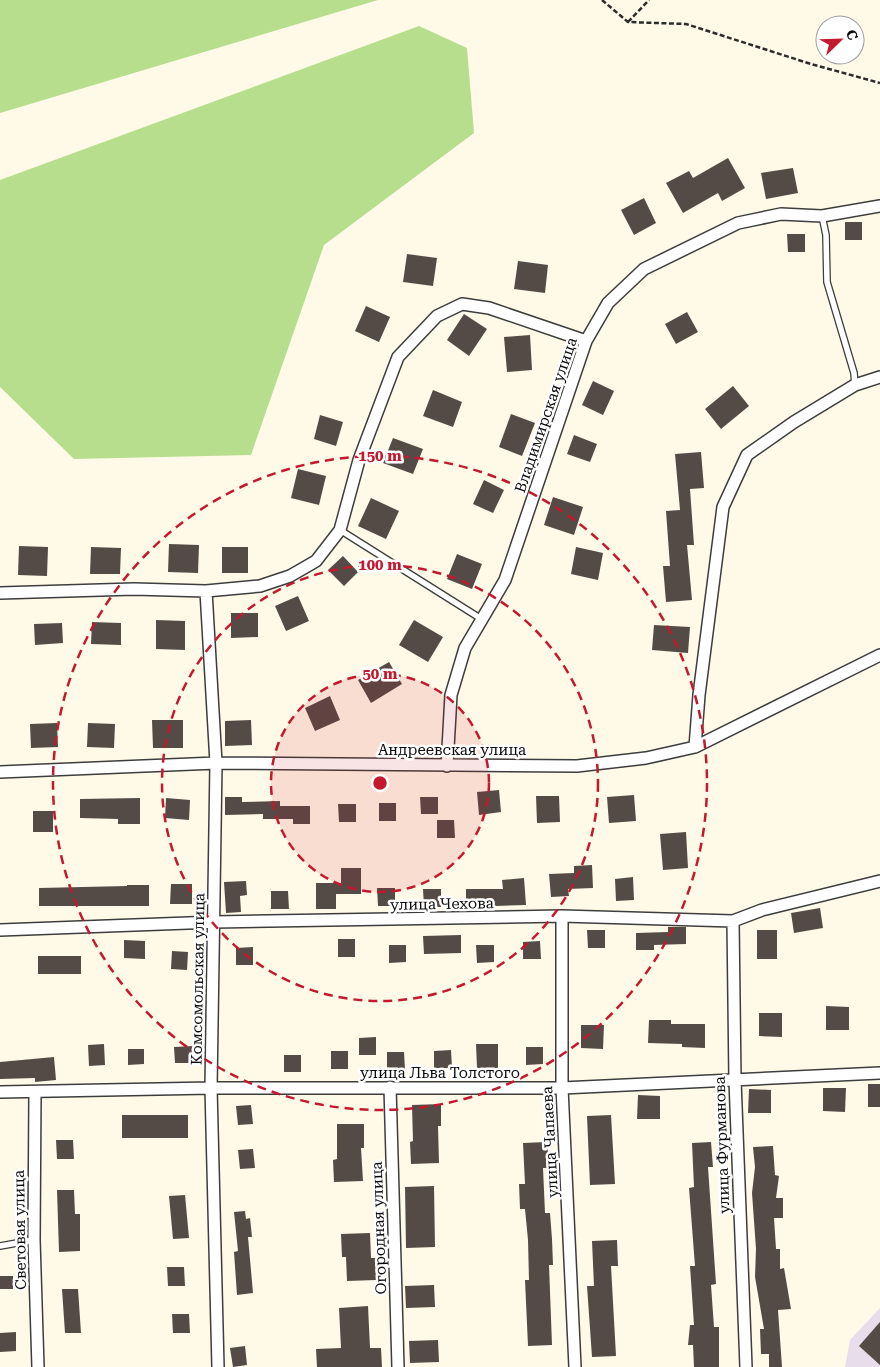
<svg xmlns="http://www.w3.org/2000/svg" width="880" height="1367" viewBox="0 0 880 1367" font-family="'Roboto Serif',serif">
<style>
.industrial{fill:#e8ddeb}
.forest{fill:#b7de8d}
.building{fill:#544b46}
.lines{fill:none;stroke-linecap:round;stroke-linejoin:round}
.lane-casing{stroke:#3d3d3d;stroke-width:8}
.street-casing{stroke:#3d3d3d;stroke-width:14}
.path{stroke:#2c2c2c;stroke-width:2.5;stroke-dasharray:5 2.5;stroke-linecap:butt}
.lane{stroke:#fff;stroke-width:5.5}
.street{stroke:#fff;stroke-width:11}
.ring{fill:none;stroke:#c4192d;stroke-width:2.5;stroke-dasharray:9 6}
.labels{text-anchor:middle;stroke-width:5;stroke-linejoin:round;paint-order:stroke}
.street-label{font-size:15px;fill:#0a0a0a;stroke:#fff}
.centre{fill:#c4192d;stroke:#fff;stroke-width:2.5}
.ring-label{font-size:15px;text-anchor:middle;font-weight:bold;fill:#c4192d;stroke:#fff;stroke-width:5;stroke-linejoin:round;paint-order:stroke}
</style>
<rect width="100%" height="100%" fill="#fff9e8"/>
<path class="industrial" d="M880 1308V1367H845L850 1340Z"/>
<path class="forest" d="M0 0H378L0 113Z
M419 26 467 48 474 133 324 245 251 455 74 459 0 387V180Z"/>
<path class="building" d="M728 158 745 188 722 201 718 193 683 213 666 183 689 171 693 178Z
M793 168 798 193 766 199 761 173Z
M644 198 656 223 634 235 621 210Z
M845 222H862V240H845Z
M787 234H805V252H788Z
M407 254 437 258 433 286 403 282Z
M518 261 548 265 545 293 514 289Z
M366 306 390 317 379 342 355 331Z
M687 312 698 332 676 344 665 324Z
M464 314 487 329 469 356 447 340Z
M530 335 532 370 507 372 504 337Z
M593 381 614 391 603 415 582 405Z
M733 386 749 406 721 429 705 409Z
M433 390 462 402 453 427 423 416Z
M511 414 535 423 522 456 499 447Z
M320 415 343 422 336 446 314 439Z
M574 435 597 444 590 462 567 454Z
M393 438 423 449 413 474 383 463Z
M701 452 704 488 690 489 694 545H687L692 600 666 602 663 566H670L666 511 680 510 675 454Z
M298 469 326 476 319 505 291 498Z
M484 480 504 490 493 513 473 504Z
M553 497 583 507 574 535 544 525Z
M371 498 399 511 386 539 358 526Z
M169 544 199 545 198 573 168 572Z
M19 546 48 547 47 576 18 575Z
M91 547 121 548 120 574H90Z
M222 547H248V573H222Z
M576 547 603 553 598 580 571 574Z
M457 554 482 564 472 589 447 579Z
M343 556 358 572 344 586 328 570Z
M298 596 309 621 286 631 275 606Z
M231 613H258V637L231 638Z
M156 620 185 621V650L156 649Z
M414 620 443 637 428 662 399 645Z
M92 622 121 623V645L91 644Z
M62 623 63 643 35 645 34 624Z
M654 625 690 627 688 653 652 650Z
M389 662 402 684 371 703 358 680Z
M330 696 340 720 315 731 305 708Z
M152 720H183V748H153Z
M251 720 252 745 225 746V721Z
M57 723 58 747 31 748 30 724Z
M88 723 115 724 114 748 87 747Z
M499 790 501 812 479 815 477 792Z
M634 795 636 821 609 823 607 797Z
M536 796H559L560 822 537 823Z
M225 797H242V802L280 801V806H310V824H293V819H263V814L225 815Z
M420 797H438V814H421Z
M140 798V824H118V819L80 818V799Z
M166 798 190 800 189 820 165 818Z
M379 803H396V821H379Z
M338 804H356V822H339Z
M33 811H53V832H33Z
M437 820H454L455 838H437Z
M686 832 688 868 663 870 660 834Z
M592 865 593 888 568 889 569 896 551 897 549 874 574 873V866Z
M341 868H361V894H336V909H316V883H341Z
M633 877 634 900 616 901 615 879Z
M524 878 526 905 466 907V889H503L502 880Z
M246 881 247 895 240 896 241 912 226 913 224 882Z
M171 884H192V904H170Z
M127 885H149V906H39V888L127 886Z
M377 888H395V906H378Z
M423 889H441V907H424Z
M271 891H288L289 909H271Z
M820 908 823 928 794 933 791 913Z
M668 927H686V944L654 945V950H636V933L668 932Z
M587 930H605V948H588Z
M757 930H777V959H757Z
M461 935V953L424 954 423 936Z
M338 939H355V957H338Z
M124 940 145 941V959L124 958Z
M540 941 541 959H523V942Z
M389 945H406V962L389 963Z
M476 945H494V962L477 963Z
M253 947V965H236V948Z
M172 951 188 952 187 970 171 969Z
M38 956H81V974H38Z
M826 1006 849 1007V1030H826Z
M759 1013H782V1037L759 1036Z
M649 1020H671V1024H705V1048L682 1047V1044L648 1043Z
M581 1025H604L603 1049 581 1048Z
M376 1037V1055H359V1038Z
M104 1044 105 1065 89 1066 88 1045Z
M476 1044H498V1068H477Z
M193 1046 194 1063H175L174 1047Z
M526 1047H543V1064L526 1065Z
M128 1049H144V1064L128 1065Z
M451 1050 452 1068H434V1051Z
M331 1051H348V1069H331Z
M387 1052H404L405 1070H387Z
M284 1055H301V1072H284Z
M54 1057 56 1080 35 1082V1078L0 1079V1062Z
M868 1084H880V1107H868Z
M823 1088H846L845 1112 823 1111Z
M749 1089 771 1090V1113H748Z
M638 1095 660 1096V1119H637Z
M441 1104V1126H438L439 1163 411 1164 410 1142 413 1141 412 1105Z
M251 1105 253 1124 238 1125 236 1106Z
M122 1115H188V1138H122Z
M611 1115 615 1184 590 1185 587 1116Z
M337 1124H364V1148H361L363 1181 334 1182 333 1160 337 1159Z
M56 1140H73L74 1159H57Z
M547 1142 549 1168H543L545 1213H550L552 1239 553 1265H549L552 1345 528 1346 525 1280H529L528 1240 525 1209H520L519 1184H525L523 1143Z
M711 1142 713 1167H708L716 1284 711 1285 714 1327H719V1367H694L693 1345H688L690 1325H694L690 1266H695L689 1188 694 1187 692 1143Z
M773 1146 775 1175 779 1176 776 1198H783V1218H774L776 1249H780V1269L784 1268 791 1309 778 1310 782 1367H769V1354H761L760 1329H764L755 1277 756 1249 752 1193 755 1167 753 1147Z
M253 1149 255 1168 240 1169 238 1150Z
M434 1186 435 1247 406 1248 405 1187Z
M57 1190H74L75 1214H80V1251L59 1252Z
M185 1195 189 1238 173 1239 169 1196Z
M245 1211 246 1219 250 1218 252 1237H248L253 1293 237 1295 234 1252 238 1251 234 1212Z
M370 1233 371 1258H375L376 1280 347 1281 346 1257H342L341 1234Z
M617 1240 618 1266H611L616 1356 592 1357 587 1286H594L592 1241Z
M167 1267H184L185 1286H168Z
M0 1276H13V1289H0Z
M434 1285 435 1307 406 1308 405 1286Z
M62 1289H78L81 1333H65Z
M368 1306 370 1348H381L382 1367H317L316 1349 341 1348 339 1308Z
M172 1314H189L190 1333H173Z
M880 1322V1365L859 1346Z
M16 1332V1351L0 1352V1333Z
M438 1340 439 1362 410 1363 409 1341Z
M245 1346 247 1365 233 1367 230 1348Z"/>
<g class="lines">
<defs>
<path id="lane" d="M822 216 826 235 827 282 854 373 855 385
M340 530 483 620
M0 1246 34 1240"/>
<path id="street" d="M206 591 216 763 211 1088 218 1367
M0 593 134 589 206 591 260 586 290 576 316 561 340 530 359 460 398 357 437 316 462 304 489 308 586 341
M695 747 699 695 723 507 747 455 794 422 855 385 880 377
M447 766 451 695 465 648 505 580 586 341 608 303 644 269 738 223 781 214 822 216 880 206
M0 772 216 763 577 766 646 758 695 747 880 655
M562 916V1088L575 1367
M733 921 735 1080 746 1367
M0 930 215 922 562 916 733 921 762 910 880 881
M390 1087 398 1367
M0 1092 211 1088H562L880 1073
M35 1093 34 1240 38 1367"/>
</defs>
<use href="#lane" class="lane-casing"/>
<use href="#street" class="street-casing"/>
<path class="path" d="M602 0 628 22 686 24 811 64 880 83
M628 22 649 0"/>
<use href="#lane" class="lane"/>
<use href="#street" class="street"/>
</g>
<circle cx="380" cy="783" r="109" fill="#c4192d" fill-opacity=".12"/>
<g class="ring">
<circle cx="380" cy="783" r="109"/>
<circle cx="380" cy="783" r="218"/>
<circle cx="380" cy="783" r="327"/>
</g>
<g class="labels">
<g class="street-label">
<text transform="translate(546 415) rotate(-71)" y="5">Владимирская улица</text>
<text x="452" y="755">Андреевская улица</text>
<text transform="translate(442 904) rotate(-1)" y="5">улица Чехова</text>
<text transform="translate(198 979) rotate(-89)" y="5">Комсомольская улица</text>
<text x="440" y="1078">улица Льва Толстого</text>
<text transform="translate(550 1142) rotate(-93)" y="5">улица Чапаева</text>
<text transform="translate(722 1145) rotate(-92)" y="5">улица Фурманова</text>
<text transform="translate(379 1228) rotate(-92)" y="5">Огородная улица</text>
<text transform="translate(20 1230) rotate(-91)" y="5">Световая улица</text>
</g>
</g>
<circle cx="380" cy="783" r="8" class="centre"/>
<g class="ring-label">
<text x="380" y="461">150 m</text>
<text x="380" y="570">100 m</text>
<text x="380" y="679">50 m</text>
</g>
<g transform="translate(840 40) rotate(67)"><circle r="24" fill="#ffffff" stroke="#9d9d9d"/>
<path d="M0-4L9 19L0 12L-9 19Z" fill="#c4192d"/>
<text y="-8" font-size="14" font-weight="bold" text-anchor="middle" fill="#0a0a0a">С</text>
</g>
</svg>
